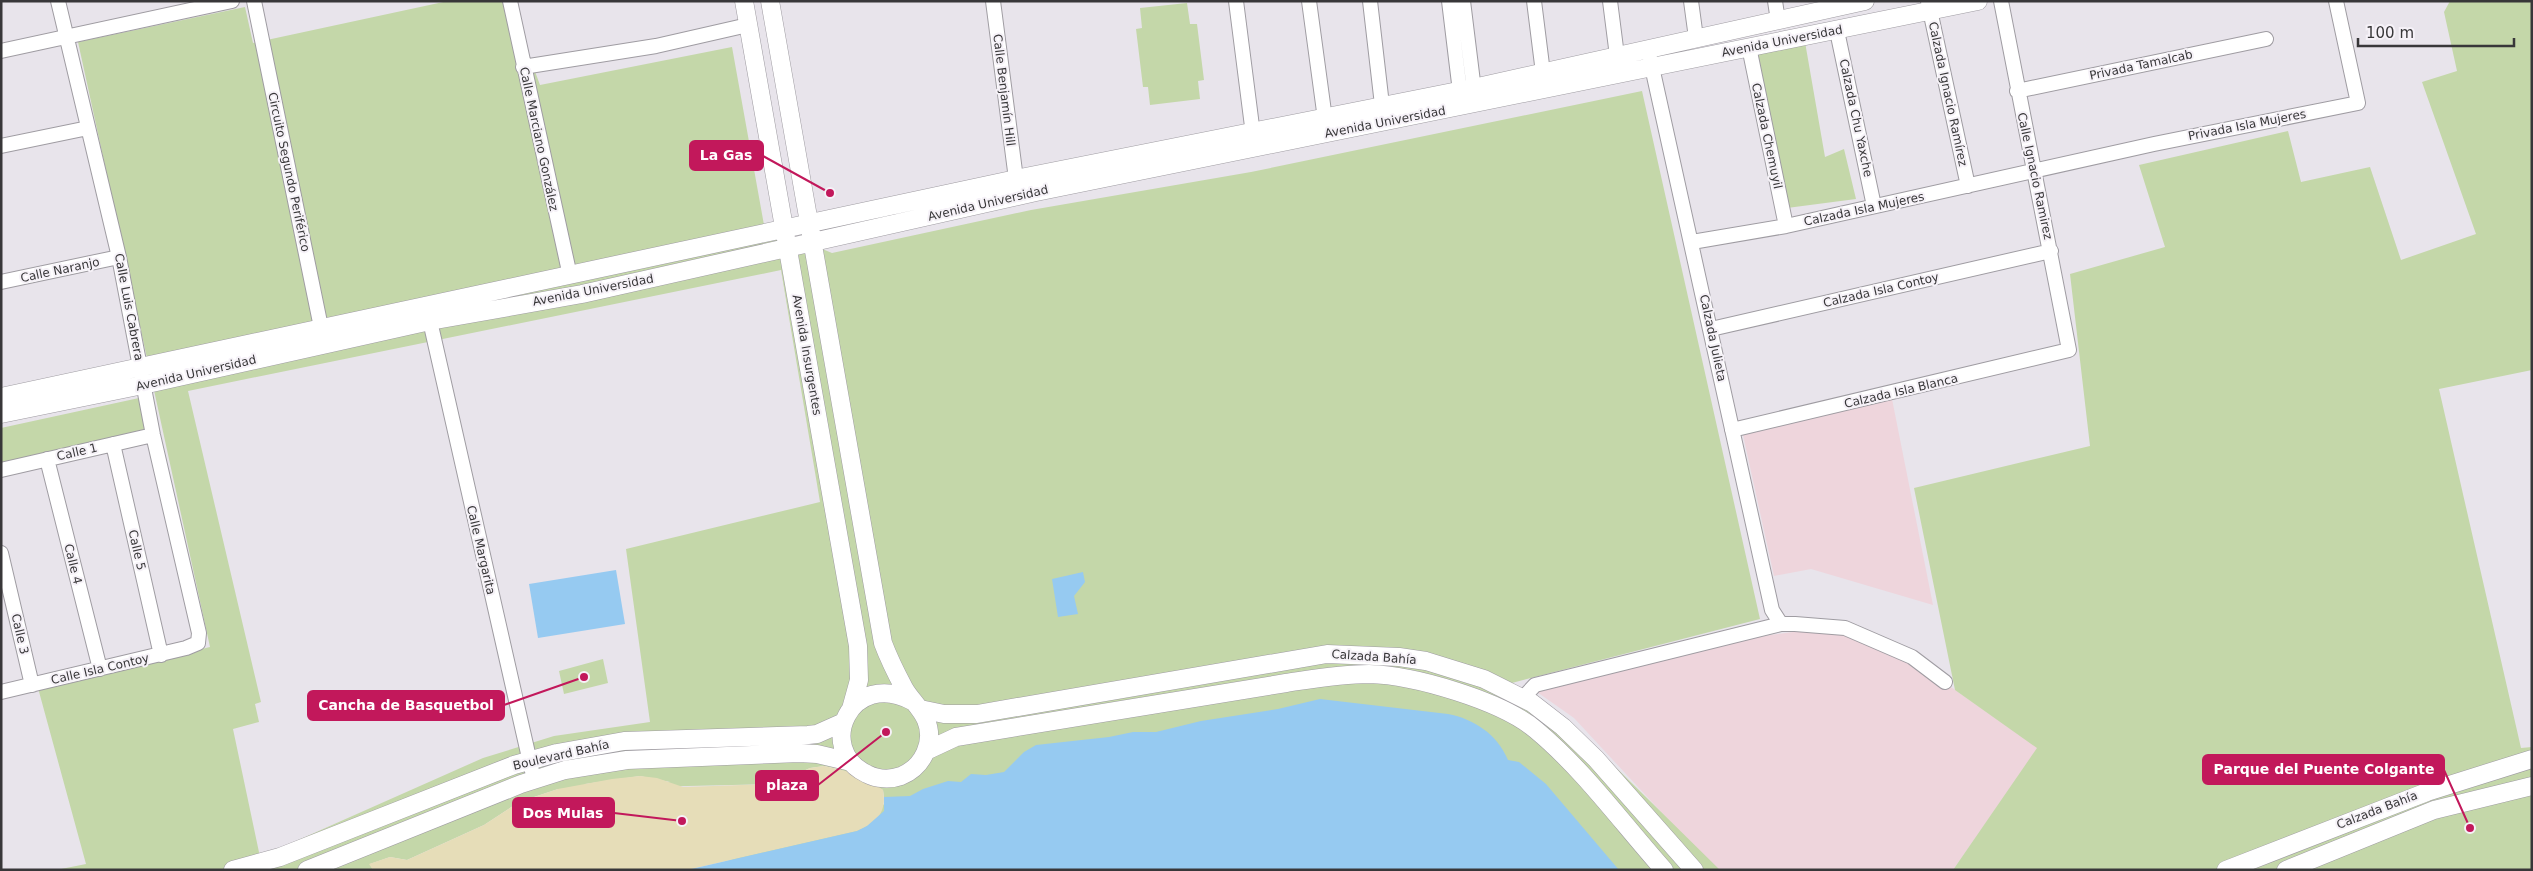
<svg xmlns="http://www.w3.org/2000/svg" width="2533" height="871" viewBox="0 0 2533 871" font-family="'DejaVu Sans',sans-serif">
<style>
.education{fill:#eed5dc}
.green{fill:#c4d7a9;fill-rule:evenodd}
.sand{fill:#e6ddb8}
.water{fill:#96caf1}
.lines{fill:none;stroke-linecap:round;stroke-linejoin:round}
.minor-casing{stroke:#9f9ca2;stroke-width:16}
.major-casing{stroke:#9f9ca2;stroke-width:19}
.minor{stroke:#fff;stroke-width:14}
.major{stroke:#fff;stroke-width:18}
.labels{text-anchor:middle;stroke-width:4;stroke-linejoin:round;paint-order:stroke}
.street-label{font-size:12px;fill:#383739;stroke:#f6f2f8}
.leader{fill:none;stroke:#c2185b;stroke-width:2}
.callout-dot{fill:#c2185b;stroke:#f6f2f8;stroke-width:2}
.callout{fill:#c2185b;stroke:#c2185b;stroke-width:2}
.callout-label{font-size:14px;text-anchor:middle;font-weight:bold;fill:#fff}
</style>
<rect width="100%" height="100%" fill="#e8e4eb"/>
<path class="education" d="M1892 399 1933 605 1811 569 1774 576 1743 435Z
M1840 630 1911 659 2038 748 1953 870H1715L1574 718 1537 692 1538 688 1763 636 1793 632Z"/>
<path class="green" d="M448 1H509L540 85 732 47 764 225 832 253 1031 210 1251 172 1642 91 1760 619 1508 684 1579 731 1720 870H687L719 864 885 804 883 790 839 769 824 766 810 768 775 784 558 789 519 802 484 825 407 860 390 857 370 864 373 870H56L86 864 38 688 210 647 78 42 245 7 253 43ZM781 270 820 502 626 549 650 722 554 736 483 758 260 857 233 729 259 722 255 704 261 702 188 391ZM640 776 670 782 585 784Z
M2450 1H2532V370L2439 389 2521 748 2532 747V870H1953L2037 748 1955 690 1914 488 2090 446 2070 274 2165 247 2139 165 2288 131 2301 182 2370 167 2401 260 2476 234 2422 82 2457 71 2444 12Z
M1187 3 1190 24H1197L1204 80 1198 81 1200 99 1150 105 1148 87H1143L1136 29 1142 28 1140 8Z
M1805 42 1825 157 1844 149 1856 199 1787 208 1753 48Z
M139 398 148 431 1 465V428Z
M603 659 608 683 564 694 559 671Z"/>
<path class="sand" d="M824 766C850 772 861 773 883 790 887 813 877 822 857 831L687 870H373L369 864 390 857 407 860 484 825 519 802 558 789 612 779 640 776 657 778 683 787 775 784 810 768Z"/>
<path class="water" d="M616 570 625 624 538 638 529 584Z
M1083 572 1085 582 1074 596 1078 614 1058 617 1052 579Z
M1320 699 1448 714C1474 719 1497 734 1508 760L1519 762 1546 784 1619 870H687L857 831 867 826 884 811V797L910 796 923 789 948 781 961 782 971 774 986 775 1004 772 1024 752 1036 745 1109 737 1133 732H1156L1201 721 1278 709Z"/>
<g class="lines">
<defs>
<path id="minor" d="M254 1 323 337
M510 1 570 276
M993 1 1016 179
M1236 1 1254 142
M1309 1 1325 119
M1370 1 1382 105
M1449 1 1461 100
M1463 1 1475 98
M1534 1 1543 73
M1610 1 1617 56
M1691 1 1696 38
M1775 1 1778 21
M1928 1 1968 186
M1837 31 1874 206
M1749 47 1786 226
M1 51 232 1
M1650 58 1772 610 1781 624
M523 67 656 46 748 25
M2017 91 2266 39
M1 146 88 128
M1692 242 1786 226 2154 144 2358 103 2336 1
M1 282 119 257
M430 321 532 771
M1711 329 2051 251
M1732 430 2069 350 2001 1
M113 444 161 655
M47 459 100 669
M1 470 153 435
M1 553 32 685
M1 692 186 648 198 643 199 633 153 435 119 257 58 1
M1523 698 1535 685 1781 624H1795L1845 628 1912 657 1945 682"/>
<path id="major" d="M744 1 858 646 859 680 851 709
M770 1 883 643C889 659 896 673 904 688 910 699 921 708 926 720 935 742 923 767 901 776 890 780 877 779 867 774 814 749 851 668 912 701
M1 397 1016 179 1473 88 1865 1
M1 414 143 385 430 321 582 294 1036 192 1978 1
M920 709 944 714H977L1327 654 1399 657 1426 661 1484 679 1532 703 1563 727 1596 759 1694 870
M926 751 956 737 1286 683C1313 679 1341 674 1369 674 1414 675 1502 701 1536 730 1584 770 1622 823 1664 870
M233 870 280 857 514 765 557 753 624 741 808 735 817 734 844 722
M307 870 521 784 565 770 627 760 799 753 817 754 851 762
M2226 870 2427 792 2532 759
M2286 870 2434 810 2532 786"/>
</defs>
<use href="#minor" class="minor-casing"/>
<use href="#major" class="major-casing"/>
<use href="#minor" class="minor"/>
<use href="#major" class="major"/>
</g>
<g class="labels">
<g class="street-label">
<text transform="translate(1782 41) rotate(-11)" y="4">Avenida Universidad</text>
<text transform="translate(2141 65) rotate(-12)" y="4">Privada Tamalcab</text>
<text transform="translate(1004 90) rotate(83)" y="4">Calle Benjamín Hill</text>
<text transform="translate(1948 94) rotate(78)" y="4">Calzada Ignacio Ramírez</text>
<text transform="translate(1856 118) rotate(78)" y="4">Calzada Chu Yaxche</text>
<text transform="translate(1385 122) rotate(-11)" y="4">Avenida Universidad</text>
<text transform="translate(2247 125) rotate(-11)" y="4">Privada Isla Mujeres</text>
<text transform="translate(1767 136) rotate(78)" y="4">Calzada Chemuyil</text>
<text transform="translate(539 139) rotate(78)" y="4">Calle Marciano González</text>
<text transform="translate(289 172) rotate(78)" y="4">Circuito Segundo Periférico</text>
<text transform="translate(2035 176) rotate(78)" y="4">Calle Ignacio Ramirez</text>
<text transform="translate(988 203) rotate(-13)" y="4">Avenida Universidad</text>
<text transform="translate(1864 209) rotate(-12)" y="4">Calzada Isla Mujeres</text>
<text transform="translate(60 270) rotate(-12)" y="4">Calle Naranjo</text>
<text transform="translate(593 290) rotate(-11)" y="4">Avenida Universidad</text>
<text transform="translate(1881 290) rotate(-13)" y="4">Calzada Isla Contoy</text>
<text transform="translate(129 307) rotate(79)" y="4">Calle Luis Cabrera</text>
<text transform="translate(1713 338) rotate(78)" y="4">Calzada Julieta</text>
<text transform="translate(807 355) rotate(80)" y="4">Avenida Insurgentes</text>
<text transform="translate(196 373) rotate(-13)" y="4">Avenida Universidad</text>
<text transform="translate(1901 391) rotate(-13)" y="4">Calzada Isla Blanca</text>
<text transform="translate(77 452) rotate(-13)" y="4">Calle 1</text>
<text transform="translate(137 550) rotate(77)" y="4">Calle 5</text>
<text transform="translate(481 550) rotate(77)" y="4">Calle Margarita</text>
<text transform="translate(73 564) rotate(76)" y="4">Calle 4</text>
<text transform="translate(20 634) rotate(77)" y="4">Calle 3</text>
<text transform="translate(1374 657) rotate(4)" y="4">Calzada Bahía</text>
<text transform="translate(100 669) rotate(-13)" y="4">Calle Isla Contoy</text>
<text transform="translate(561 755) rotate(-13)" y="4">Boulevard Bahía</text>
<text transform="translate(2377 810) rotate(-21)" y="4">Calzada Bahía</text>
</g>
</g>
<path class="leader" d="M830 193L763 156M584 677L504 705M2470 828L2444 770M886 732L818 785M682 821L614 813"/>
<g class="callout-dot">
<circle cx="830" cy="193" r="5"/>
<circle cx="584" cy="677" r="5"/>
<circle cx="2470" cy="828" r="5"/>
<circle cx="886" cy="732" r="5"/>
<circle cx="682" cy="821" r="5"/>
</g>
<g class="callout">
<rect x="690" y="141" width="73" height="29" rx="5"/>
<rect x="308" y="691" width="196" height="29" rx="5"/>
<rect x="2203" y="755" width="241" height="29" rx="5"/>
<rect x="756" y="771" width="62" height="29" rx="5"/>
<rect x="513" y="798" width="101" height="29" rx="5"/>
</g>
<g class="callout-label">
<text x="726" y="160">La Gas</text>
<text x="406" y="710">Cancha de Basquetbol</text>
<text x="2324" y="774">Parque del Puente Colgante</text>
<text x="787" y="790">plaza</text>
<text x="563" y="818">Dos Mulas</text>
</g>
<rect width="2533" height="871" fill="none" stroke="#383739" stroke-width="5"/>
<path d="M2358 38v8h156v-8" fill="none" stroke="#383739" stroke-width="2.5"/>
<text x="2366" y="38" font-size="15" fill="#383739" stroke="#f6f2f8" stroke-width="4" paint-order="stroke">100 m</text>
</svg>
